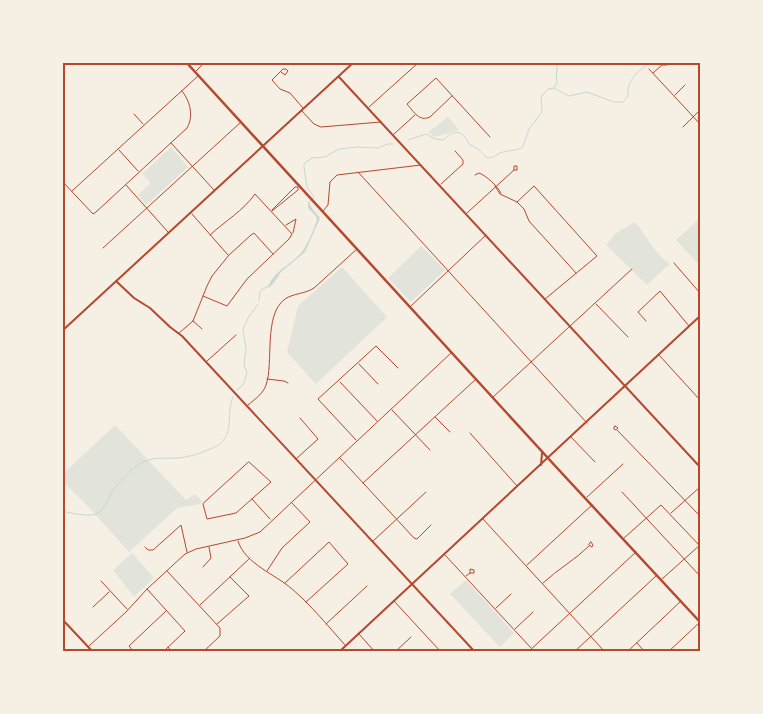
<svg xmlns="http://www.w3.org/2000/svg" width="763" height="714" viewBox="0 0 763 714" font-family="Figtree,sans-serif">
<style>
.green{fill:#e2e4dc}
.water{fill:#c9d6d2}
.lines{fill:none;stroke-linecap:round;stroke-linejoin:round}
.stream{stroke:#c9d6d2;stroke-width:1}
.minor{stroke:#b5482f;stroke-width:1}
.tertiary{stroke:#b5482f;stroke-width:2}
.secondary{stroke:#b5482f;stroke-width:2}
.primary{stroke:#b5482f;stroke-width:2.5}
.neatline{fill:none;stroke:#b5482f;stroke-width:2}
</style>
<rect width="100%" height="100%" fill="#f6efe4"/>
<path class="green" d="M448 117 459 130 435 137 428 132Z
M171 147 188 167 146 205 138 195 151 183 142 174Z
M700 218V266L676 240Z
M635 222C644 232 659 259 670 264L647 285 606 245 616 233Z
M421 246 445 270 411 302 388 278Z
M342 267 387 317 316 384 287 352 298 306Z
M115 425 186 500 195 494 202 501 200 504 177 508 129 552 83 501 68 487 63 478V474Z
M132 553 154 578 134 597 113 570Z
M466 580 514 633 500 647 450 594Z"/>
<path class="water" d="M308 201 313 210 320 218 305 252 281 272 273 284 268 288C273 271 291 265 301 253 306 248 315 227 317 220L316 216 308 208Z"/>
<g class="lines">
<path class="stream" d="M699 62 700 79
M554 88 557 83C555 76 558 70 557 62
M408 140 426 134 435 139 443 140C453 130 463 129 469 144L478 149 487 158C495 158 496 154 503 152 510 150 516 151 523 147L529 129 542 112 541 97 548 89 554 88 569 96 587 92 614 102H623L628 96C627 79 638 71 651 62
M309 203 314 197 307 187 304 167V164L312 158 325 157 339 149 358 147 378 148 388 144H393
M259 301 260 291 270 285
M237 390 243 385 247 373 244 365 246 349 243 329 248 318 258 304
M62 511C69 513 90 517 96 514 107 509 109 494 116 486 123 478 132 468 141 463 154 456 165 459 178 458 189 457 198 454 208 450 212 448 217 447 221 443 234 431 226 413 233 397"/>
<path class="minor" d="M649 69 700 124
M196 71 205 62
M281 72 285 75 288 71 286 69H283L272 80 280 89 290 93 303 108
M653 73 662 65H667
M675 95 685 85
M452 96 430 117C419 122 414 112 407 104L436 78 490 137
M369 107 418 63
M302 111 314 124 321 127 381 122
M134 114 143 124
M683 127 700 110
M394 134 415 115
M171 143 214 190
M119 150 138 171
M358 172 587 423
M475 175 479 173C487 176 498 187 501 193
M62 181 93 214 96 212 187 128C194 116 190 101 182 91
M441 184 463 164V160L455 151
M126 185 168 232
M495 186 500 194 517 202 524 209 529 221 576 273
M72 191 198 76
M517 202 534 186 597 256 545 299
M272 210 295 187H298
M272 211 298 190V188
M323 211 328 205 330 182 337 175 421 165
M467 213 514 170V166H517V170H514
M192 214 228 255
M286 225 296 219 293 233
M103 248 241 122
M674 263 700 293
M203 296 227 306 247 279 289 239 292 234 255 194C243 211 225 221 210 235
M596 304 628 337
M411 306 486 235
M193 321 202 329
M646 321 638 312 660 291 689 326
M179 333 193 321 207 286 212 276 229 255 251 235 254 233 273 254
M659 355 700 400
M207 361 236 335
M359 364 378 384
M267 379 284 381 288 383
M340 382 377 421
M493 397 632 269
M248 405C255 399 263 394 266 385 274 363 263 315 285 299 294 293 305 294 314 288L357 249
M392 410 430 450
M435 417 450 432
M615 426 618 428 616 430 614 429Z
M617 430 699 515
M470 433 517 486
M571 437 595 462
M356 440 318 399 376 346 398 368
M340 458 414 538 417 539 431 525
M296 459 318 439 300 418
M249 462 271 482 236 513 207 519 203 504Z
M363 483 475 380
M622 492 700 576
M587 497 623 464
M252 499 270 519
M671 513 700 487
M483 519 605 652
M624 538 661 505 700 546
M238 541C245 564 275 574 292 589 311 605 328 626 345 645
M373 541 426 492
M591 542 593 545 592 547 589 545Z
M145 547 148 550H153L181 525 187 552
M445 555 531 648
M527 565 592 505
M203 567 211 558 209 547
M167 571 220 628V636L203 652
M267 571 282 548 310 522 291 502
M466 576 470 573H474V570L470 569V573
M662 579 700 545
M101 581 127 609
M285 583 329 542 348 564 306 602
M543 583C558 569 575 560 589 546
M147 589 185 631 163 652
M394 601 441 652
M200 605 250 558
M93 607 109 592
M496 608 511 594
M217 624 249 596 230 577
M326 624 367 586
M515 629 533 612
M359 634 375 652
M637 643 645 652
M89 646 126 612 147 589 185 554 196 549 245 538 260 532 451 353
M168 647 172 652
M134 652 129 646 166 611
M395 652 411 637
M528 652 636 552
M574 652 656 576
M627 652 681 601
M668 652 699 623"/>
<path class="tertiary" d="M339 77 700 467
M116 281 134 298 150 308 170 327 182 336 475 652
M62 331 354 62
M62 619 93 652"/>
<path class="secondary" d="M541 465 542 453
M339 652 700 316"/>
<path class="primary" d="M186 62 558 469 700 622"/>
</g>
<rect width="763" height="714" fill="none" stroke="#f6efe4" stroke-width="128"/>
<rect x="64" y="64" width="635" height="586" class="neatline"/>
</svg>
